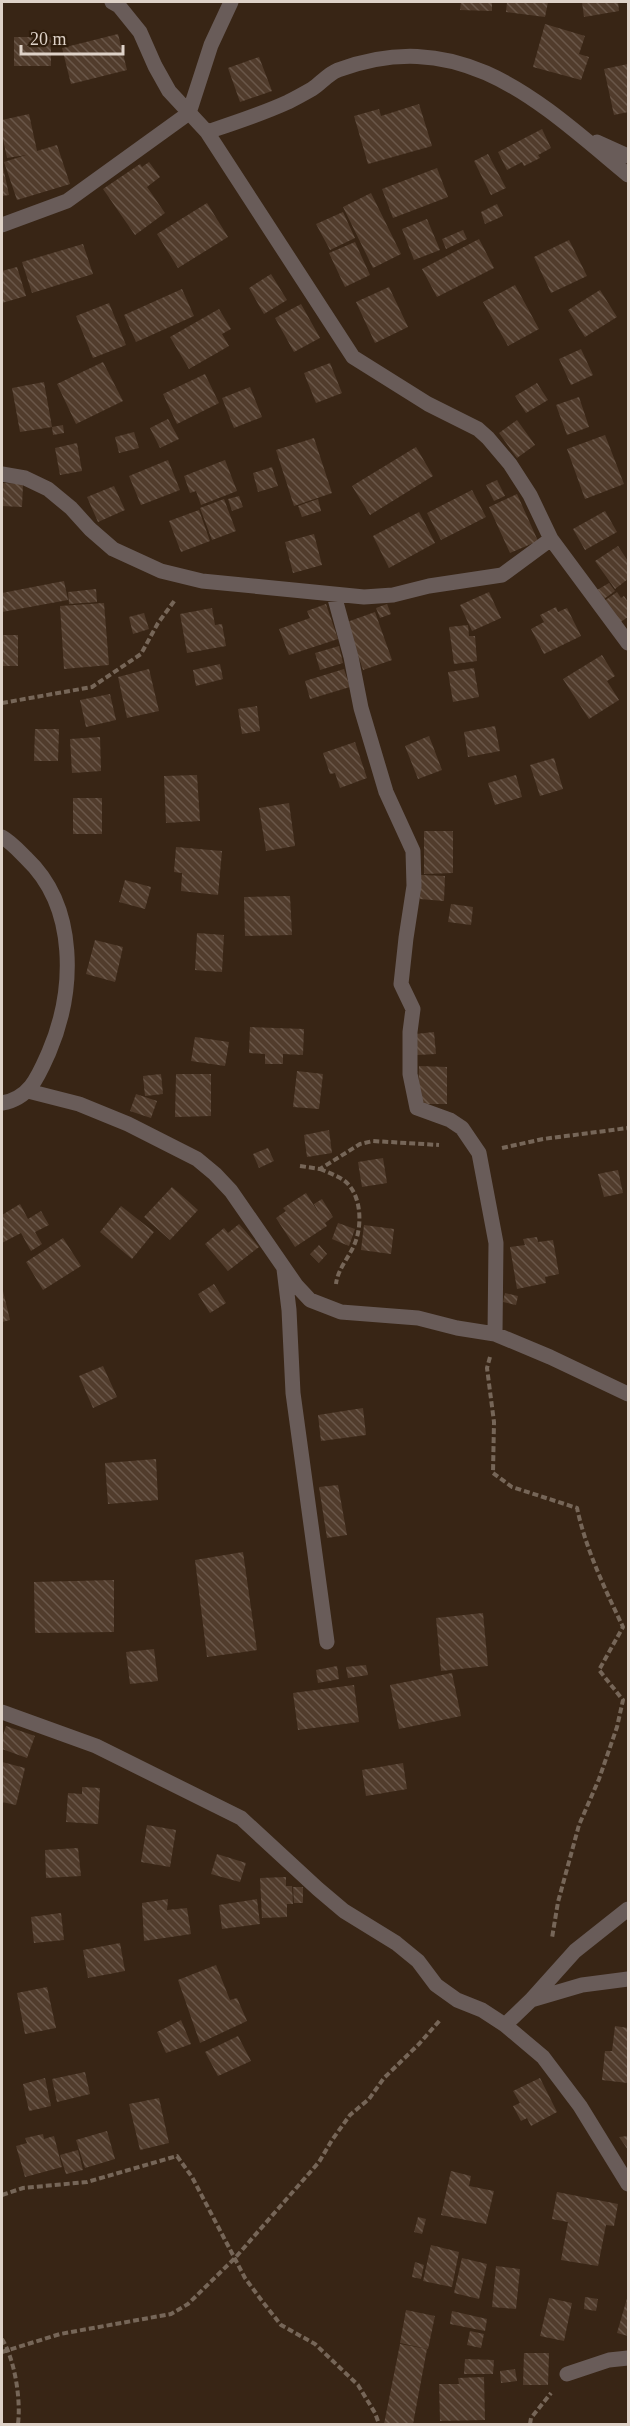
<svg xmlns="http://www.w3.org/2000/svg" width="630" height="2426" viewBox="0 0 630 2426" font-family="Georgia,serif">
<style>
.building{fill:url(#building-back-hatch)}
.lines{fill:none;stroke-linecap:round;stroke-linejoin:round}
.path{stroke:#766658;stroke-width:4;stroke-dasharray:6 3;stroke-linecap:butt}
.street{stroke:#695c59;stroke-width:15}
</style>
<defs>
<pattern id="building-back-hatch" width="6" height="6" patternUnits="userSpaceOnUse" patternTransform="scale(1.5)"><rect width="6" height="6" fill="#513c2c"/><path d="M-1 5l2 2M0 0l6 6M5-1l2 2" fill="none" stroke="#6a5749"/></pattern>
</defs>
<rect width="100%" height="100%" fill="#382515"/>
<path class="building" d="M461 2H492V11L460 10Z
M507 2H548L545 17 506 12Z
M582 2H618L619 11 584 17Z
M545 24 585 36 579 54 589 57 581 80 533 67Z
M118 34 127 70 71 84 62 48Z
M14 37H51V66H14Z
M259 57 272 91 240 102 228 68Z
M628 64V112L614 115 604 69Z
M419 104 432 146 368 164 354 116 379 109 381 116Z
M29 114 37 151 57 145 70 184 17 200 4 162 26 155 7 158 2 134V120Z
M542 129 551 148 538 155 540 158 524 166 522 162 507 170 498 152Z
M488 154 506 188 491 195 474 161Z
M2 162 9 195 2 196Z
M149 162 160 177 147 187 165 213 135 235 103 189 140 164 142 167Z
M437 168 448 197 393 218 382 189Z
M371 193 401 254 373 268 343 207Z
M207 203 228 237 178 268 157 234Z
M497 204 503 216 485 224 481 212Z
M343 212 355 238 330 250 316 224Z
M427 219 440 250 414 260 402 229Z
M463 230 467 239 446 249 442 239Z
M479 239 494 268 437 297 422 269Z
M569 240 587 276 551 293 534 257Z
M355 242 370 275 345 287 329 253Z
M83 244 93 274 32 293 22 262Z
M17 267 26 296 2 303V271Z
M271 274 287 300 264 314 249 288Z
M515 285 539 329 508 346 483 302Z
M389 287 408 327 375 343 356 302Z
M182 289 194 316 136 342 124 315Z
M600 290 617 317 585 337 568 310Z
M109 303 126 345 93 358 76 316Z
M301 304 320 338 294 352 275 318Z
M219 309 231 329 222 334 229 346 189 369 170 337Z
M581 349 593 375 571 385 559 359Z
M103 362 123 401 76 424 57 384Z
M330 363 342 393 316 403 304 373Z
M205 374 219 403 177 424 163 394Z
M44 382 52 427 20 432 12 388Z
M537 383 548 400 526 413 515 396Z
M250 387 262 417 234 428 222 398Z
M579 397 589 427 567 435 556 405Z
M168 419 179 439 160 448 150 428Z
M517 420 535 445 517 458 499 433Z
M63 425 64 433 53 435 52 427Z
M134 432 139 448 119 453 115 437Z
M605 435 624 484 585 499 567 449Z
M314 438 332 493 294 506 276 450Z
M77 443 82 471 60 475 55 448Z
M416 447 433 476 370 515 352 486Z
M168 460 180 490 141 505 129 476Z
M225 460 237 491 201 505 196 491 190 493 184 476Z
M272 467 278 486 258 492 253 473Z
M497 480 505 496 494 501 486 485Z
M2 483 23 484 22 507 2 506Z
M114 486 125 510 98 522 87 497Z
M472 490 486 517 441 540 427 513Z
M517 494 538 541 510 553 489 507Z
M239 496 243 507 232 511 228 499Z
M224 499 236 531 212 540 200 508Z
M318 499 321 511 302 517 298 506Z
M199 510 210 541 181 552 169 521Z
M605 511 617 532 585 550 573 529Z
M419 512 435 543 389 568 373 536Z
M314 534 322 565 293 573 285 542Z
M618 546 628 561V579L615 589 595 561Z
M64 581 68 600 2 612V593Z
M609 583 615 591 604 599 597 590Z
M96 589 97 602 69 604 68 592Z
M489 592 501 618 472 631 460 605Z
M617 592 621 598 624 596 628 602 627 607 628 617 619 623 604 601Z
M104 603 109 665 64 669 60 606Z
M326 604 338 639 289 655 279 629 310 618 307 611Z
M387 604 391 614 380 618 376 608Z
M556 607 558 612 567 608 581 636 544 654 531 629 544 622 540 615Z
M212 608 215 625 222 624 226 646 187 653 180 614Z
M375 612 392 660 363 670 347 622Z
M144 613 149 629 133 634 129 617Z
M468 625 469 636H475L477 661 454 664 449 627Z
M2 635H18V666H2Z
M339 646 343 663 320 670 315 653Z
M602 655 615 676 607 681 619 700 589 719 563 679Z
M220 664 223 679 196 686 193 670Z
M474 668 479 697 453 702 448 672Z
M149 669 159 711 127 718 118 677Z
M344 669 350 687 310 699 305 681Z
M110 694 116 720 86 727 80 700Z
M257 706 260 731 242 734 238 709Z
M495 726 500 751 468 757 464 732Z
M35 729H59L58 761H34Z
M429 736 442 770 418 779 405 746Z
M100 737 101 771 72 773 70 739Z
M355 742 367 778 340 788 335 773 330 774 323 753Z
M554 758 563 789 540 796 530 765Z
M197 775 200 821 166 823 164 776Z
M516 775 522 797 495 805 488 783Z
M73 798H102V834H73Z
M289 803 295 846 266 851 259 808Z
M424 831H453V873L424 874Z
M176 847 222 851 218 895 181 891 182 873 174 872Z
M421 875 445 876 444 901 420 899Z
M125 880 151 887 145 909 119 902Z
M290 896 292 935 245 936 244 897Z
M451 904 473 907 471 925 448 922Z
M197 933 224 935 222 972 195 970Z
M95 940 123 947 115 982 86 974Z
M250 1027 304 1029 303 1055 283 1054V1064H265V1054L249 1053Z
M434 1032 436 1054 417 1055 416 1034Z
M195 1037 229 1042 225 1066 191 1061Z
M419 1066 447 1067V1104H418Z
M297 1071 323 1074 319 1109 293 1107Z
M161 1074 163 1094 145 1096 143 1076Z
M176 1074H211V1116L175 1117Z
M136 1094 157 1101 151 1118 130 1111Z
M329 1130 332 1153 307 1157 304 1135Z
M268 1148 274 1161 259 1168 253 1154Z
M383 1158 387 1183 362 1187 358 1162Z
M618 1170 623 1193 604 1197 598 1174Z
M172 1187 198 1210 170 1240 144 1217Z
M306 1193 320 1215 314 1204 322 1199 333 1217 325 1223 327 1226 295 1247 276 1218 286 1211 283 1208Z
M20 1204 28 1219 41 1211 49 1225 35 1232 42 1244 31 1251 21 1233 2 1243V1215Z
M121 1206 154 1232 132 1259 100 1232Z
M338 1223 355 1229 349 1246 332 1239Z
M239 1224 259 1247 228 1271 205 1244 224 1228 228 1233Z
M364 1225 394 1229 391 1254 361 1250Z
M537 1237 538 1242 553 1240 559 1274 545 1277 546 1283 517 1289 510 1247 525 1245 523 1239Z
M63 1238 81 1266 43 1290 26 1262Z
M319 1245 327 1254 319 1263 310 1254Z
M214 1284 226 1303 210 1313 198 1294Z
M2 1287 10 1320 2 1322Z
M505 1293 518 1296 516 1305 503 1302Z
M103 1366 117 1397 93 1408 79 1376Z
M363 1408 366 1435 321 1441 318 1415Z
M156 1459 158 1500 108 1504 105 1463Z
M338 1485 347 1535 327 1538 319 1487Z
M243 1552 257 1650 207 1657 195 1560Z
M114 1580V1632L35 1633 34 1582Z
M483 1613 488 1666 441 1671 436 1618Z
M154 1649 158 1681 130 1684 126 1652Z
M366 1665 368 1675 348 1678 346 1667Z
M337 1666 339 1679 318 1683 316 1670Z
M452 1673 461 1716 399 1729 390 1685Z
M354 1685 359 1722 298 1730 293 1693Z
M6 1726 35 1736 27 1758 2 1749V1738Z
M2 1762 25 1768 16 1805 2 1802Z
M403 1763 407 1789 366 1796 362 1770Z
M82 1787 100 1788 98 1824 66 1822 68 1793 82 1794Z
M147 1825 176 1830 170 1867 141 1862Z
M78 1848 81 1876 46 1878 45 1850Z
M217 1854 246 1863 240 1882 211 1874Z
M286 1877V1886H292L293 1904H287V1917L262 1918 260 1878Z
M293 1887H303V1903H294Z
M168 1899 167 1910 187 1908 191 1934 144 1941 142 1903Z
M257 1899 260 1924 222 1929 219 1905Z
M61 1913 64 1940 34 1943 31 1917Z
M120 1943 125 1971 88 1978 83 1950Z
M216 1965 230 2000 237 1998 247 2021 200 2043 178 1980Z
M47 1987 56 2028 25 2034 17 1993Z
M181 2020 191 2044 166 2053 157 2032Z
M615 2026 628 2028V2083L602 2080 605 2051H612Z
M238 2036 251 2061 218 2076 205 2052Z
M85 2072 90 2094 57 2102 52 2079Z
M45 2078 51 2106 29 2111 23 2084Z
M540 2078 557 2112 531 2126 527 2118 521 2121 513 2106 520 2103 513 2091Z
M159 2098 169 2143 140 2150 129 2104Z
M107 2131 115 2159 85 2168 76 2140Z
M43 2134 44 2139 54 2136 62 2167 25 2177 16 2146 27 2143 25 2138Z
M628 2136V2150L619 2137Z
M78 2150 83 2170 66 2174 60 2155Z
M451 2171 471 2176 469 2186 494 2191 486 2224 441 2215Z
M557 2192 618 2204 614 2226 606 2225 598 2266 561 2260 568 2222 552 2219Z
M418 2217 426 2219 422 2234 414 2232Z
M431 2245 459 2252 452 2287 423 2281Z
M462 2258 487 2264 479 2299 454 2293Z
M415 2262 424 2265 421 2279 412 2277Z
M496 2266 520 2269 516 2309 492 2307Z
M628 2295V2336L617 2333Z
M585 2297 598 2299 596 2311 584 2309Z
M549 2298 572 2303 564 2341 540 2336Z
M406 2310 435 2316 428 2349 400 2343Z
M452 2311 487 2319 485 2331 450 2324Z
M470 2331 484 2334 481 2348 467 2345Z
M400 2344 427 2349 413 2424H384Z
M524 2353H549L548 2385H523Z
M465 2359 494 2360 493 2374H464Z
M515 2369 517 2381 501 2383 500 2371Z
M484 2377 485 2420 440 2421 439 2384H459L458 2378Z"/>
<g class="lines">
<path class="path" d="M2 703 92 687 141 654 158 623 175 600
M502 1148 543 1139 628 1128
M300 1166 320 1169 360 1144 373 1141 439 1145
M320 1169C327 1172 335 1175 342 1179 361 1191 363 1223 355 1243 349 1258 338 1268 336 1284
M490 1357 487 1368 494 1422 493 1473 512 1487 577 1508C586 1550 605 1589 623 1627L599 1670 623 1700 617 1727 599 1779 579 1825 558 1902 552 1938
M2 2195 23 2188 87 2182 177 2156 192 2177 245 2278 262 2301 281 2325 315 2344 358 2385 375 2413 379 2424
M2 2339C15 2360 21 2400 18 2424
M2 2352 60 2334 171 2314 188 2304 235 2258 319 2162 332 2140 350 2115 369 2099 384 2078 419 2044 441 2019
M530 2424 531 2418 551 2393"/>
<path class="street" d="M112 2 119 6 140 32 155 66 169 91 207 132 353 357 428 404 478 429 488 438 510 464 530 495 551 539 628 643
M207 132C234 123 262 114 288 102 296 98 305 93 312 89 321 83 328 74 338 70 462 24 540 102 628 175
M597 142 628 156
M2 225 67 201 189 113 211 45 231 2
M2 474 25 478 48 489 71 508 90 529 113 549 161 571 202 581 364 597 393 595 429 586 502 575 551 539
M334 595 351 657 361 708 386 792 413 851 414 886 406 938 401 984 413 1009 410 1032V1074L417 1108 450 1120 462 1128 479 1153 496 1243 495 1334
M2 837C11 842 18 850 26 858 78 907 75 991 49 1052 38 1077 30 1098 2 1103
M28 1091 79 1104 128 1124 197 1159 215 1174 231 1191 296 1285 310 1300 341 1312 418 1318 457 1328 495 1334 550 1357 628 1394
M284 1269 289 1310 293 1393 327 1642
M2 1712 96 1746 241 1818 318 1889 344 1911 396 1943 418 1961 436 1985 457 2000 482 2010 505 2025 543 2057 580 2106 628 2184
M531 2000 575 1951 628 1909
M505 2025 531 2000 582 1985 628 1979
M567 2374 609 2360 628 2358"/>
</g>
<rect width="630" height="2426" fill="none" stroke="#ded2c8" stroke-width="6"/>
<path d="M21 45v9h102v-9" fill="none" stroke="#ded2c8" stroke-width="3"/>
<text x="30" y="45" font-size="18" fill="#ded2c8" stroke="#2e1c0b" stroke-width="4.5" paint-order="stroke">20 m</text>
</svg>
